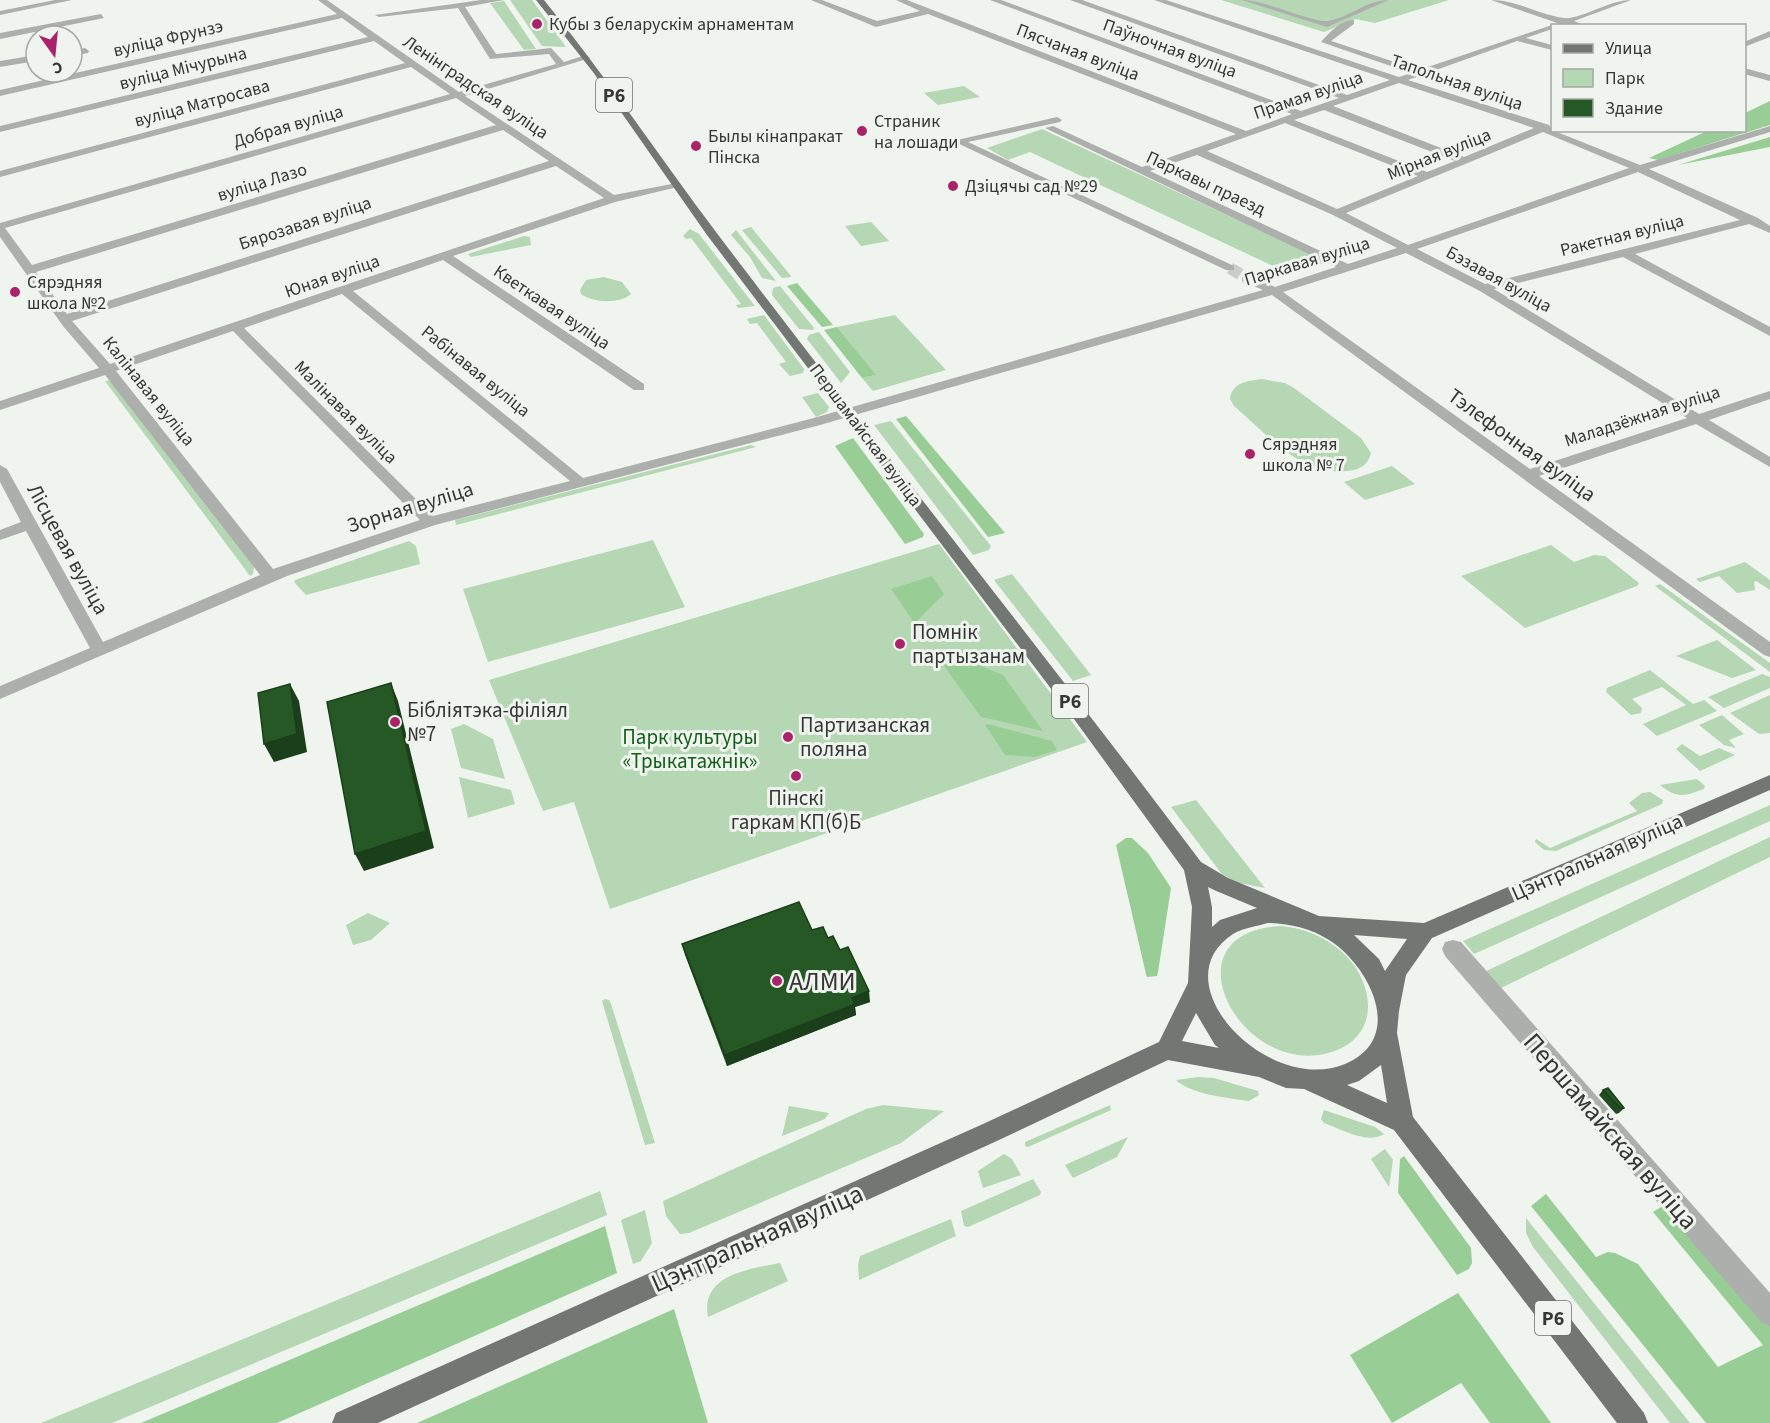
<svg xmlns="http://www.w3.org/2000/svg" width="1770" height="1423" viewBox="0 0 1770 1423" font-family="'Source Sans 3',sans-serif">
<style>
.green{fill:#b5d7b3}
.forest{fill:#98ce95}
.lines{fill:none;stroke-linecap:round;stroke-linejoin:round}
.minor-tunnel{stroke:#caceca;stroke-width:12;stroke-dasharray:12 6;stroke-linecap:butt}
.minor{fill:#adafad;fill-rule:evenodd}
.major{fill:#737773;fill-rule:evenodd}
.wall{fill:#214c21}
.shaded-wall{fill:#1b3e1b}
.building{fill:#265826;stroke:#1b3e1b;stroke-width:1.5}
.poi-dot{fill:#a9226a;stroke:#eff4ef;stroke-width:2}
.labels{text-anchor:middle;stroke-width:6;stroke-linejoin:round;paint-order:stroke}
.far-poi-label{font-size:18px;fill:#363735;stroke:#eff4ef;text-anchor:start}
.far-street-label{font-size:18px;fill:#363735;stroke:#eff4ef}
.shield{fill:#eff4ef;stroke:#6e706d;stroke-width:1.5}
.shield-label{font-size:20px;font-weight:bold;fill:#363735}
.street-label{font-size:21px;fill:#363735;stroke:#eff4ef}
.poi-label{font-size:21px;fill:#363735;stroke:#eff4ef;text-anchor:start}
.park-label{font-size:21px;fill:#135e17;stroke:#eff4ef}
.near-poi-label{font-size:26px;fill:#363735;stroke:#eff4ef;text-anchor:start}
.near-street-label{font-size:26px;fill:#363735;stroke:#eff4ef}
</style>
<rect width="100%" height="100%" fill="#eff4ef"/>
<path class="green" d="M510 0H532L566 47 542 46Z
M1221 0H1449L1375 23 1356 19 1324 32Z
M504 1 536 49 524 50 490 3Z
M964 86 980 97 938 105 924 93Z
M1042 129 1328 262 1288 273 1030 152 1008 160 987 148Z
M871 222 889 241 861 246 845 226Z
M751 227 791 276V277L782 278 742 230Z
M690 229 699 234 755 306 738 308 736 305 741 304 691 238 686 239 683 236Z
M736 230 776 281 762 278 750 257 731 235Z
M524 236 530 237 531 245 471 257 468 254Z
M604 277 622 282 631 294C620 304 593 303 581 294L580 290 586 280Z
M780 286 814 328 813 330 799 329 772 295 773 288Z
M764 315 804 369 803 373 790 376 779 364 786 362 757 323 750 324 747 319Z
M895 315 946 370 873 391 862 378 875 375 837 327Z
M819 332 850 372 841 383 807 339 809 335Z
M1262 379 1285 383 1294 388 1361 438 1371 453C1368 465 1360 470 1347 471 1301 477 1266 433 1234 406L1230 399C1232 382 1248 381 1262 379Z
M113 380 254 567 253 574 250 576 105 381Z
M818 393 829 407 827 412 816 417 802 397Z
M891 421 991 546 989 550 973 555 874 425Z
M751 445 756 447 456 525 455 520Z
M1392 466 1415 484 1365 500 1344 482Z
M653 540 685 607 488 662 463 589Z
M409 541 416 546 420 564 306 595 294 582 295 580Z
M939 544 1087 742 610 909 574 802 543 811 489 680Z
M1551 545 1574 562 1594 555 1605 556 1639 583 1637 586 1525 628 1461 576Z
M1745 562 1770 580V590L1756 581 1754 582 1755 590 1737 593 1719 576 1700 582 1696 579Z
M1012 574 1091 675 1073 681 994 580Z
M1660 584 1770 663V672L1655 586Z
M1717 640 1756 670 1732 678 1676 656Z
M1650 670 1693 704 1704 700 1717 711 1657 736 1643 724 1686 705 1662 687 1632 699 1642 708 1641 713 1631 715 1606 692 1607 688Z
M1762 674 1770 677V688L1724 708 1708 697Z
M1770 695V733L1759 734 1730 713Z
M1722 715 1744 734 1729 740 1736 748 1724 745 1699 725Z
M464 724 493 739 505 779 461 768 451 729Z
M1682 744 1700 756 1719 748 1735 755 1700 771 1676 749Z
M459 777 511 790 515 804 468 818Z
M1697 779 1705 786 1704 789C1685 796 1677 799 1660 785Z
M1650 792 1663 800 1662 804 1556 851 1544 850 1535 842 1536 839 1550 848 1637 811 1629 803 1642 793Z
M1196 800 1265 888 1234 882 1221 873 1171 807Z
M1770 805V821L1474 954 1463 941Z
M1770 837V857L1497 990 1482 973Z
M368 913 390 923 371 940 353 945 346 925Z
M1281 926C1301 928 1319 934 1336 947 1375 976 1385 1038 1328 1053 1240 1077 1163 932 1281 926Z
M605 999 609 1000 611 1004 655 1143 645 1145 602 1001Z
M1198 1077 1214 1078 1258 1091 1259 1095 1249 1101C1228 1098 1190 1094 1176 1080Z
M883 1105 944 1111 901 1143 689 1233 680 1234 666 1216 663 1201 866 1109Z
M1110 1105 1111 1110 1028 1147 1025 1146V1142Z
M789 1106 829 1113 825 1119 782 1136Z
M1324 1110 1375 1127 1384 1134C1367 1145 1342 1129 1324 1123L1321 1119Z
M1128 1137 1117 1157 1073 1178 1065 1165Z
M1385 1149 1393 1160 1389 1187 1371 1159Z
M1004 1154 1012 1159 1021 1175 983 1188 978 1171Z
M1033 1179 1041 1192 1040 1195 968 1227 964 1226 961 1211Z
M600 1191 607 1215 112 1423H41Z
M645 1210 652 1243 641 1261 633 1264 621 1220Z
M1526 1218 1690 1423H1670L1533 1247 1526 1233Z
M951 1219 956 1236 859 1280 858 1265 860 1256Z
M780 1263 788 1281 708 1317C700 1275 749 1269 780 1263Z"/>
<path class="forest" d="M1770 101V125L1658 160 1649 158 1707 131 1744 130 1745 113Z
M1770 137V147L1678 165Z
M797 283 833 325 822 327 787 286Z
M837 327 876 375 862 378 824 330Z
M906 416 1005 533 988 537 896 419Z
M853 438 924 534 923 537 905 544 835 446Z
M932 576 944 594 917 621H913L891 589Z
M940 649 1003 675 1043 731 981 717 936 655V651Z
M987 724 1052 741 1057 750 1035 757 1005 755 985 725Z
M1126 838H1132L1148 853 1171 888 1158 972 1157 976 1147 977 1146 974 1116 845Z
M1404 1156 1471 1248 1472 1263 1469 1269 1457 1275 1398 1193 1400 1159Z
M1546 1194 1596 1257 1608 1252 1615 1253 1638 1264 1718 1367 1763 1345 1653 1212 1666 1204 1770 1323V1423H1706L1531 1206Z
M605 1226 617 1273 277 1423H141Z
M1458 1293 1551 1423H1490L1461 1383 1392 1423 1350 1355Z
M674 1309 708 1423H417Z"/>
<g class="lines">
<path class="minor-tunnel" d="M1230 268 1246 278"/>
<path class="minor" d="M55 0H72L0 15V11Z
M318 0H327L459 92 556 64 549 54 490 59 458 8 379 17 375 15 481 0H504L465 7 496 54 551 48 564 62 586 55 590 58 465 96 614 195 677 183 682 186 615 202 453 256 644 384V390H634L443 260 353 291 583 478 810 419 1263 290 1242 281V275H1250L1275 287 1336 267 1045 128 1053 126 1142 167 1236 134 928 14 876 27 811 0H822L877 21 920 11 896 0H907L1246 131 1292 114 990 0H1001L1301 111 1339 98 1070 0H1082L1347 95 1390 80 1154 0H1166L1399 77 1411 73 1321 42C1329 33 1341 20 1354 20V24L1331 41 1419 70 1555 24 1552 29 1526 38 1552 45V50L1517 41 1408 80 1549 125 1552 130 1640 165 1770 126V132L1649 169 1758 218 1770 226V233L1749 224 1635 254 1770 327V336L1623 257 1494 289 1699 414 1770 391V399L1709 420 1770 457V467L1696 424 1539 476 1770 642V657L1764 655 1272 295 820 425 435 525 287 576 0 699V686L90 648 26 531 0 540V530L21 522 0 482V465L7 469 103 642 260 575 105 375 0 410V401L99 368 63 326 0 237V223L450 94 411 67 0 177V171L405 63 374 41 0 132V126L368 37 342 18 0 96V90L337 14ZM1399 83 1534 128 1464 157 1333 106ZM456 98 496 125 32 265 5 228ZM1324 110 1455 161 1427 172 1294 120ZM1285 123 1418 176 1337 209 1207 151ZM503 130 549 161 67 314 36 272ZM1543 132 1629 168 1408 245 1346 213ZM1197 155 1333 215 1397 248 1348 264 1150 171ZM556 166 604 198 110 364 72 321ZM1638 172 1740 220 1485 284 1417 249ZM1406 253 1480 291 1687 418 1530 469 1283 292ZM342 294 570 481 433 516 244 328ZM233 331 420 520 273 569 116 371Z
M1242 0C1266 0 1312 23 1328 21 1349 18 1366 0 1389 0L1327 27Z
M1491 0C1517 0 1539 15 1564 18 1580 20 1609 0 1631 0L1574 21 1586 26 1560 24Z
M101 14 104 18 0 39V33Z
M1770 31V37L1744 47V42Z
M85 48 89 51 88 53 72 56V50Z
M36 55V61L0 67V61Z
M1744 68 1770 75V81L1744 74Z
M1057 117 1062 120 1060 122 968 142 1234 266V270H1226L953 141Z
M1453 940 1461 942 1770 1293V1326L1761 1322 1445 956 1442 949 1445 942Z"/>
<path class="major" d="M536 0H544C605 75 658 155 716 232 876 444 1042 650 1201 862L1228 878 1319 916 1424 923 1770 775V790L1432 938 1406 975 1399 1011 1397 1033 1413 1117 1644 1413 1648 1423H1617L1394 1130 1304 1089 1286 1088 1259 1077 1168 1060 999 1140 378 1423H332L336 1413 983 1124 1159 1042 1188 983 1192 907 1184 870 1074 719 707 235 593 72ZM1208 887 1214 890 1257 908 1220 920 1212 927V907ZM1268 923C1290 924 1310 928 1329 940 1369 965 1407 1038 1345 1064 1269 1096 1158 983 1233 934 1242 928 1258 926 1268 923ZM1354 935 1407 939 1385 971 1379 959ZM1196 1013 1215 1045 1219 1048 1182 1041ZM1381 1065 1387 1103 1347 1085 1359 1081Z"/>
</g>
<path class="wall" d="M812 930 828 938 840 950 870 1002 855 1007 856 1015 727 1066 685 955 682 944Z
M1603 1090 1624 1108 1619 1113 1616 1114 1599 1095Z"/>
<path class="shaded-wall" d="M391 683 398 701 434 848 364 871 355 854Z
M290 684 299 701 307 752 274 762 264 744Z
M869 991 870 1002 855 1007 856 1015 727 1066 725 1055 852 998Z"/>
<path class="building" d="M391 683 426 831 355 854 327 702Z
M290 684 297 734 264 744 258 693Z
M799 902 812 930 823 927 828 938 833 936 840 950 848 947 869 991 852 998 855 1004 725 1055 682 944Z
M1608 1088 1624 1108 1621 1109 1603 1090Z"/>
<g class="poi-dot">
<circle cx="537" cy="24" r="6"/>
<circle cx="862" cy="131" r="6"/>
<circle cx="696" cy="146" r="6"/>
<circle cx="953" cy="186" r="6"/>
<circle cx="15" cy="292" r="6"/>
<circle cx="1250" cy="454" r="6"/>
<circle cx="900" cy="644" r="6"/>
<circle cx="395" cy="722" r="6"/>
<circle cx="788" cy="737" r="6"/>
<circle cx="796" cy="776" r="6"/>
<circle cx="777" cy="981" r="6"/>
</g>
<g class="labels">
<g class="far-poi-label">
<text x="549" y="30">Кубы з беларускім арнаментам</text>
<text x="874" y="127">Страник<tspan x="874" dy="21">на лошади</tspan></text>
<text x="708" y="142">Былы кінапракат<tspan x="708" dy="21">Пінска</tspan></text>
<text x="965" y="192">Дзіцячы сад №29</text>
<text x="27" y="288">Сярэдняя<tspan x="27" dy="21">школа №2</tspan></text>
<text x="1262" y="450">Сярэдняя<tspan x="1262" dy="21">школа № 7</tspan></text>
</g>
<g class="far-street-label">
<text transform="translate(168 38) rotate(-13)" y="6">вуліца Фрунзэ</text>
<text transform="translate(1170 48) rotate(20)" y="6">Паўночная вуліца</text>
<text transform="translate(1078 52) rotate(21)" y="6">Пясчаная вуліца</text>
<text transform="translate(183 68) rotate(-14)" y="6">вуліца Мічурына</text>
<text transform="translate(1457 82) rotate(19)" y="6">Тапольная вуліца</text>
<text transform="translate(476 87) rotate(34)" y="6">Ленінградская вуліца</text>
<text transform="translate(1308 95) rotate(-19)" y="6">Прамая вуліца</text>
<text transform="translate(202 103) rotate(-15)" y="6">вуліца Матросава</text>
<text transform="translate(288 126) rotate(-16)" y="6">Добрая вуліца</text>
<text transform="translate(1439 154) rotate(-22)" y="6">Мірная вуліца</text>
<text transform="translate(262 182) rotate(-17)" y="6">вуліца Лазо</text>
<text transform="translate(1206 183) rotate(25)" y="6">Паркавы праезд</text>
<text transform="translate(305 223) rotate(-18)" y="6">Бярозавая вуліца</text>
<text transform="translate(1622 235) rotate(-14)" y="6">Ракетная вуліца</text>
<text transform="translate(1307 261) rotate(-17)" y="6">Паркавая вуліца</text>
<text transform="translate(332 276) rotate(-19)" y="6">Юная вуліца</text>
<text transform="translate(1499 279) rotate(29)" y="6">Бэзавая вуліца</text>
<text transform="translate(552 307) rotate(34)" y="6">Кветкавая вуліца</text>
<text transform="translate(476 371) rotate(39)" y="6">Рабінавая вуліца</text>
<text transform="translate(149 391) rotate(51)" y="6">Калінавая вуліца</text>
<text transform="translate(346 412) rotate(45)" y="6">Малінавая вуліца</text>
<text transform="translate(1642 416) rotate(-18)" y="6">Маладзёжная вуліца</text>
<text transform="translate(866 435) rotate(53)" y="6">Першамайская вуліца</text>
</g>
<g class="shield">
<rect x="596" y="78" width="36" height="34" rx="4.5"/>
<rect x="1052" y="684" width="36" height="34" rx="4.5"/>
<rect x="1535" y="1301" width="36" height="34" rx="4.5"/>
</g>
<g class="shield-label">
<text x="614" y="102">Р6</text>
<text x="1070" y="708">Р6</text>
<text x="1553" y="1325">Р6</text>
</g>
<g class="street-label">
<text transform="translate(1522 445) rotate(36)" y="7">Тэлефонная вуліца</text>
<text transform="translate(410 507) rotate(-17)" y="7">Зорная вуліца</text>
<text transform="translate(68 549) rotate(61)" y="7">Лісцевая вуліца</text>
<text transform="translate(1597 857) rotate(-24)" y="7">Цэнтральная вуліца</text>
</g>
<g class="poi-label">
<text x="912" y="639">Помнік<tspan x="912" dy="24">партызанам</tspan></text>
<text x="407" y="717">Бібліятэка-філіял<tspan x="407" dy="24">№7</tspan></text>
<text x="800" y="732">Партизанская<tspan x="800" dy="24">поляна</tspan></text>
<text x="796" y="805" text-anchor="middle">Пінскі<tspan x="796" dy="24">гаркам КП(б)Б</tspan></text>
</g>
<g class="park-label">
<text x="690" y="744">Парк культуры<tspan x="690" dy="24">«Трыкатажнік»</tspan></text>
</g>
<g class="near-poi-label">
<text x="789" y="990">АЛМИ</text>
</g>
<g class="near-street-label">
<text transform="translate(1611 1131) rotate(49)" y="9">Першамайская вуліца</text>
<text transform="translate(757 1238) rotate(-24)" y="9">Цэнтральная вуліца</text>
</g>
</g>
<rect x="1551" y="24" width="195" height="108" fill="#eff4ef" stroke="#a5a8a5" stroke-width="1.5"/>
<rect x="1563" y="44" width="30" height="9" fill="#737773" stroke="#a5a8a5" stroke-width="1.5"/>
<text x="1605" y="54" font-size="18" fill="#363735">Улица</text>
<rect x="1563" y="69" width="30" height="18" fill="#b5d7b3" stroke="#a5a8a5" stroke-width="1.5"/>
<text x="1605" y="84" font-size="18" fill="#363735">Парк</text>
<rect x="1563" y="99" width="30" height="18" fill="#265826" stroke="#a5a8a5" stroke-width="1.5"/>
<text x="1605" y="114" font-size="18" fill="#363735">Здание</text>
<g transform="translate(54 54) rotate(165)"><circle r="28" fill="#eff4ef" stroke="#a5a8a5" stroke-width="1.5"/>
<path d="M0-4.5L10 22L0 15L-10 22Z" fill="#a9226a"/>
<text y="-9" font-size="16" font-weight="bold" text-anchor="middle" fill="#363735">С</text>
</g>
</svg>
